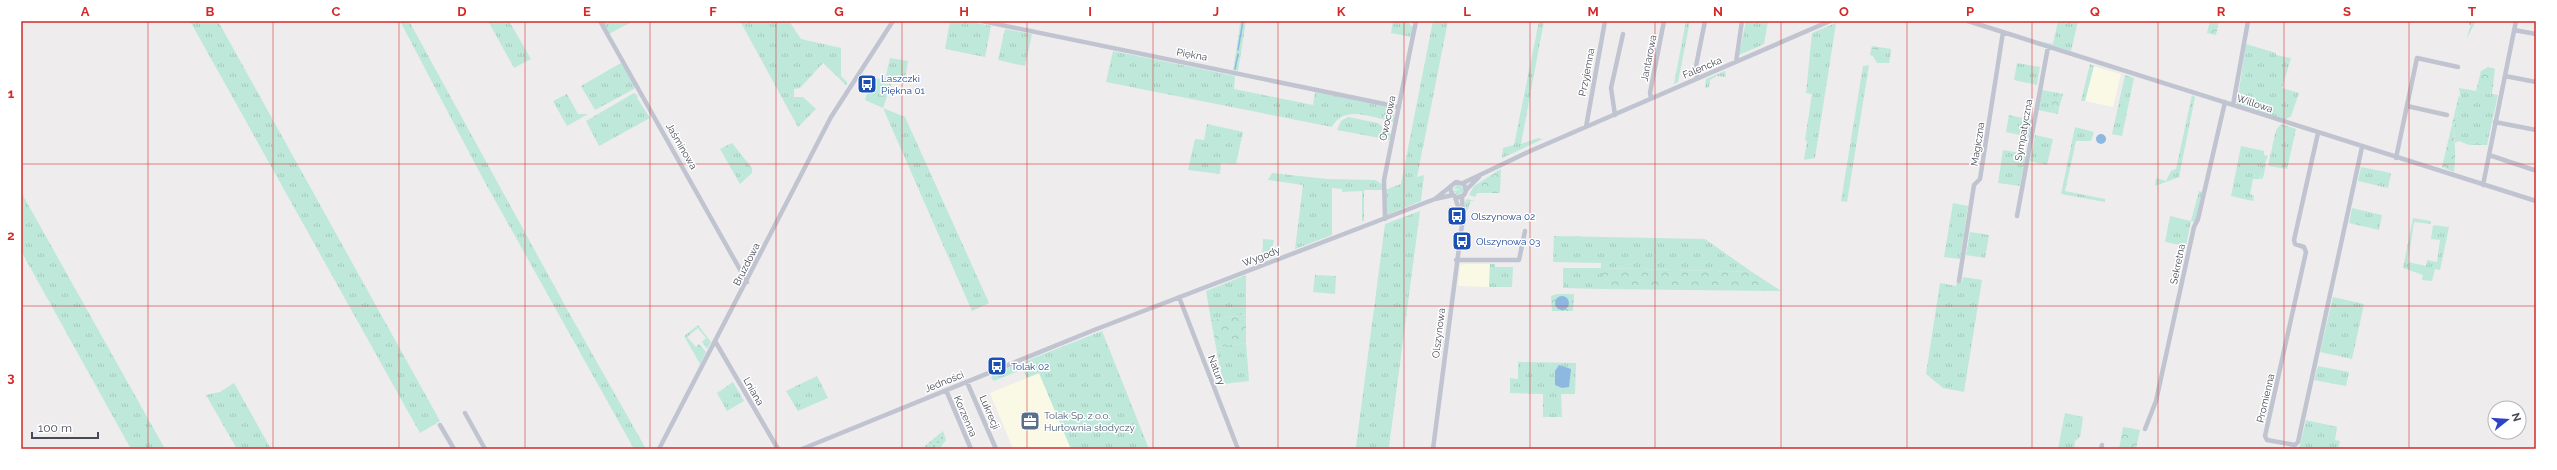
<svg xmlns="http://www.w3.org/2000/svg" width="2557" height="470" viewBox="0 0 2557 470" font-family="Raleway,sans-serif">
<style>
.commercial{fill:#f9f9e5}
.grass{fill:url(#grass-tufts)}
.forest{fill:url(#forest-crowns)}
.garden{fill:url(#garden-dots)}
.water{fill:#8fb8e0}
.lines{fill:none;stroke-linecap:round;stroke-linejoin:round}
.stream{stroke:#8fb8e0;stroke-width:1.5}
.minor{stroke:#c0c4d0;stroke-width:4.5}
.grid{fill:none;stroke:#d62828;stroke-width:1;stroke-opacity:0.55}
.labels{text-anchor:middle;stroke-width:3;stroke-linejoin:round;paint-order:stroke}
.street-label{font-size:10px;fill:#464a57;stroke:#fff}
.transit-label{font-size:10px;fill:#164399;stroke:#fff;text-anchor:start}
.service-label{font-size:10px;fill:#4e5e75;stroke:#fff;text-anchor:start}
.neatline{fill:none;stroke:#d62828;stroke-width:1.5}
.grid-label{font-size:13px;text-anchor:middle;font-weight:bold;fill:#d62828}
</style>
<defs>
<pattern id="grass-tufts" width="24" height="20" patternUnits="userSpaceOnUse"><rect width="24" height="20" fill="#bee8da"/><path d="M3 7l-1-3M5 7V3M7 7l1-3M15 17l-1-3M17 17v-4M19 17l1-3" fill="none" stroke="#a5c8bd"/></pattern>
<pattern id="forest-crowns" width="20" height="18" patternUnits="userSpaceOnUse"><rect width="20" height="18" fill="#bee8da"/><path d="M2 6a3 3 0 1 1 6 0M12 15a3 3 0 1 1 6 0" fill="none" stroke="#a5c8bd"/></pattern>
<pattern id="garden-dots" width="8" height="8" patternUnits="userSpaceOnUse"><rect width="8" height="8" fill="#bee8da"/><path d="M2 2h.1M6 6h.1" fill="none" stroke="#a5c8bd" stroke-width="1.8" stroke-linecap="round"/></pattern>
</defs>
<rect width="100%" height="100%" fill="#eeecec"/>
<path class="commercial" d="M2093 66 2121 74 2113 107 2085 101Z
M1465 264H1490L1489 287 1458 286 1460 265Z
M1039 373 1071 449H1013L990 393Z"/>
<path class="grass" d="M190 21H218L440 421 420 433Z
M400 21H409L568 311 646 449H634L482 177Z
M488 21H509L531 59 514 68Z
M602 21H633L609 34Z
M740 21H789L801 39 841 48V76L847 82V86L823 63 800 88 794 89V97H803L816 109 798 127Z
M950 21H967L991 26 985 57 945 49Z
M1393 21 1409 23 1413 28 1412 37 1391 33Z
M1433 21H1448L1417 177 1424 175 1421 201 1387 215 1385 190 1401 184Z
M1539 21H1544L1521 144 1538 138 1543 139 1502 158 1503 148 1514 145Z
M1686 21H1690L1678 82 1674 84Z
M1746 21H1768L1764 44 1739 55Z
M2058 21H2078L2071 51 2034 40 2053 44Z
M1836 23 1815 158 1804 160 1807 141 1805 140 1812 94 1806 93 1812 33Z
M1005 29 1032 34 1025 66 998 60Z
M1239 33 1244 34 1238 71 1233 70Z
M2246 44 2276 53V55L2291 58 2282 88 2299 93 2291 116 2285 120 2237 104Z
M1871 49 1891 52 1889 63H1877L1873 56 1870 55Z
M1113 51 1235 76 1234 89 1313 105 1315 92 1394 108V122C1373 118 1344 104 1332 127L1106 82Z
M890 58 908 61 904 84 892 81 883 108 905 117 989 303 972 311 883 108 865 100 870 83 858 80 864 73 865 76 885 80Z
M621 63 635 86 634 89 595 110 581 86Z
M2017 63 2040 67 2037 85 2014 80Z
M2090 64 2094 66 2085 101H2081Z
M1869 65 1847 202 1841 201 1863 66Z
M1725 71 1726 77 1717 76 1710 80 1709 87 1705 88 1706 79Z
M2125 75 2134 78 2122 136 2112 134Z
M2459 88 2498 95 2487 145H2469L2459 141 2455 143 2454 127 2461 98Z
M2042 90 2059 93 2057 97 2047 99 2053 107 2059 108 2058 114 2038 110Z
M634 93 638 96 637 98 650 118 599 146 586 121Z
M567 94 578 114H588L567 126 553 101Z
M2192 95 2195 97 2179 177 2155 186 2156 178 2166 181 2171 171 2176 169Z
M2009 115 2032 120 2029 137 2006 132Z
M1348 117 1378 123 1391 134 1390 140 1337 130 1341 121Z
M1207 124 1243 132 1236 164 1221 163 1220 174 1188 170 1195 139 1204 140Z
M2281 124 2296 129 2287 169 2268 166 2276 130Z
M2075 127 2094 132 2091 141H2076L2065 191 2105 199V202L2061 194Z
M2035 135 2053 139 2047 165 2030 161Z
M732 143 752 168V173L740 184 720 149Z
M2241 146 2264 151V155L2268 156 2259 177 2263 179H2253L2250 194 2254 196 2253 201 2231 196Z
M2003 150 2026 154 2020 186 1998 183Z
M2361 167 2391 173 2388 188 2358 181Z
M1499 170V173L1482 183 1475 197 1469 195 1474 186Z
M1272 173 1327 179 1375 180 1382 184V190H1364V221H1362V191L1342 192V189L1332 188V235L1295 249 1303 185 1268 180Z
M1458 184 1464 189 1463 192 1458 195 1453 191 1460 189H1453Z
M2199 191 2202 192 2195 222 2191 221 2186 246 2165 242 2170 216 2191 221Z
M21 192 165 449H131L21 251Z
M1467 199 1475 201H1471L1466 213 1465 202Z
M1953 203 1968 206 1960 259 1944 257Z
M2352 208 2382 215 2379 230 2349 223Z
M1420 211 1389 447H1356L1385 224Z
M2413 218 2431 221V224L2414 222 2408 262 2426 266 2427 260 2437 262 2440 240 2431 239 2433 225 2449 227 2440 270 2435 269 2432 281 2422 280 2423 275 2403 268Z
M1970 232 1989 235 1985 258 1966 255Z
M1554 236 1705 239 1752 272 1602 268V289L1563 288V268H1601V263L1553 262Z
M1263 239 1274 240 1272 248 1276 252V256L1262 262Z
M1490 264H1495V267H1513L1512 287H1489Z
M1246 275V314L1211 320 1206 291Z
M1315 275 1336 276 1335 294 1313 292Z
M1963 277 1982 280 1964 392 1943 388 1926 374 1940 283 1956 286 1957 281 1962 282Z
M2333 297 2364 304 2352 359 2320 352Z
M698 325 711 342 707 349 702 342 706 338 698 328 687 337 696 347 699 344 706 352 700 364 684 336Z
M1102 331 1149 449H1071L1039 373 1027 378 1023 369 994 381 991 378 993 374Z
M1246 343 1249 381 1223 384 1216 347Z
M1518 362 1576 363 1575 394H1561L1562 417H1543V394L1510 393V378L1518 379Z
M2318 366 2349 372 2346 386 2314 380Z
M817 376 828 398 798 411 786 391Z
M733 382 744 401 727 411 717 393Z
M234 383 271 449H237L206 395 220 392Z
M2065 413 2083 417 2080 437 2075 441 2074 449H2058Z
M2306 420 2337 427 2335 440 2340 441 2338 449H2299Z"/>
<path class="forest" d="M1240 21H1246L1244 34 1239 33Z
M2210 21H2219L2216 35 2207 33Z
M2472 21H2476L2466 40Z
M1872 46 1891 49V52L1871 49Z
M2488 67 2495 69 2492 94 2476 91 2481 71Z
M2049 93 2056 97 2059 93 2063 94 2059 108 2053 107 2046 98Z
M2459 95 2461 99C2459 110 2453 124 2454 134 2455 146 2456 159 2454 172L2442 167Z
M2263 164H2266L2263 178 2259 177Z
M1501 169 1500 193H1477L1482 183Z
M1602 268 1752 272 1781 291 1602 289Z
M1557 294H1574L1573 311H1552L1551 296Z
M1246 314V343L1216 347 1211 320Z
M2123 427 2140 430 2136 449H2119Z"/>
<path class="garden" d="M943 431 946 440 939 449H927L925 446Z"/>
<path class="water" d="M2096 139a5 5 0 1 1 10 0a5 5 0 1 1-10 0Z
M1555 303a7 7 0 1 1 14 0a7 7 0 1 1-14 0Z
M1559 365 1571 369 1569 387 1562 388 1555 385V371Z"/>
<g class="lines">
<path class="stream" d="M2470 24 2471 21
M1238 50 1243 21
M1235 69 1238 54"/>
<path class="minor" d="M600 21 747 282
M982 21 1399 107
M1968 21 2536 201
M2514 30 2536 34
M1736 62 1742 21
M2505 76 2536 82
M1697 78 1695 71 1705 21
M1651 98 1650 93 1664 21
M2233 105 2248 21
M2407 106 2447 115
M1615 115 1611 88 1623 34
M2495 122 2536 130
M1586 127 1605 21
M2318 133 2294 240 2295 244 2304 247 2306 252 2265 436 2267 440 2295 445 2298 442 2362 147
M2489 155 2534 170
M2396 158 2417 58 2458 67
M1463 183 1528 152 1830 21
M2483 185 2516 21
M1467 189 1479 177
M1455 197 1462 219
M1435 199 1456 182 1464 184 1466 191 1464 195 1457 198 1452 194 1450 188
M2017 216 2048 47
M1385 219 1384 180 1416 21H1414
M1456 260H1519L1525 231
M1959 281 1974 185 1980 179 2003 32
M1179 297 1238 449
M715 341 778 449
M967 382 996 449
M946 390 971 449
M465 413 485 449
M440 425 454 449
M2145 429 2156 401 2194 227 2198 219 2225 102
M659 449 831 117 893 21
M802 449 1094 330 1435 199 1453 195
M1433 449 1463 217 1462 197
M2101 449 2102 445"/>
</g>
<path class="grid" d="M148 21V449M273 21V449M399 21V449M525 21V449M650 21V449M776 21V449M902 21V449M1027 21V449M1153 21V449M1278 21V449M1404 21V449M1530 21V449M1655 21V449M1781 21V449M1907 21V449M2032 21V449M2158 21V449M2284 21V449M2409 21V449M21 164H2536M21 306H2536"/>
<defs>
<symbol id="bus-square" viewBox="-11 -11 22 22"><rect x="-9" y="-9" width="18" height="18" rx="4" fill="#1a4fb4" stroke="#fff"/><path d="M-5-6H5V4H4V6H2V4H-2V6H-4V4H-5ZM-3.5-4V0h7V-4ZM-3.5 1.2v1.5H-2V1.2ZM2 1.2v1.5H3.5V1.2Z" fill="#fff"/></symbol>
<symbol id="office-square" viewBox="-11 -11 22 22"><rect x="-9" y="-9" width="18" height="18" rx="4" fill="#5c6f8a" stroke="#fff"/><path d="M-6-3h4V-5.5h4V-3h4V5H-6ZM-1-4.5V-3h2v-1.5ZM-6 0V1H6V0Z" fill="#fff"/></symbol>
</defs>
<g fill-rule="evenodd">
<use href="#bus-square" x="856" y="73" width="22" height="22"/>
<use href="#bus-square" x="1446" y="205" width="22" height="22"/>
<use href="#bus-square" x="1451" y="230" width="22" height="22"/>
<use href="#bus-square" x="986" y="355" width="22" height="22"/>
<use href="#office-square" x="1019" y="410" width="22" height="22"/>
</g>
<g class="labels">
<g class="street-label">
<text transform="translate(1192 54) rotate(10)" y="4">Piękna</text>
<text transform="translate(1648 58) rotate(-79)" y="4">Jantarowa</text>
<text transform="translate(1702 67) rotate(-23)" y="4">Falencka</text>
<text transform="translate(1586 72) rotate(-79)" y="4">Przyjemna</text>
<text transform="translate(2255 103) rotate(18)" y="4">Willowa</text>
<text transform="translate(1387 118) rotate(-78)" y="4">Owocowa</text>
<text transform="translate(2023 130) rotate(-80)" y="4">Sympatyczna</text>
<text transform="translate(1977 144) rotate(-81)" y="4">Magiczna</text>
<text transform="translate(682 146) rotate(60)" y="4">Jaśminowa</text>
<text transform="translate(1261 256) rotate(-21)" y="4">Wygody</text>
<text transform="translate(746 264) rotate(-63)" y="4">Bruzdowa</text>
<text transform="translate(2177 264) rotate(-78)" y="4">Sekretna</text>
<text transform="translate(1438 333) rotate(-83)" y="4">Olszynowa</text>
<text transform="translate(1217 370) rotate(69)" y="4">Natury</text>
<text transform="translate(944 381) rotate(-22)" y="4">Jedności</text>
<text transform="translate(754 391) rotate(60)" y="4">Lniana</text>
<text transform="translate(2265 398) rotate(-77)" y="4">Promienna</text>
<text transform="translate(990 412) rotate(67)" y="4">Lukrecji</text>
<text transform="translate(966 416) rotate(67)" y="4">Korzenna</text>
</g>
<g class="transit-label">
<text x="881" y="82">Laszczki<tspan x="881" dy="12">Piękna 01</tspan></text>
<text x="1471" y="220">Olszynowa 02</text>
<text x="1476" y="245">Olszynowa 03</text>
<text x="1011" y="370">Tolak 02</text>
</g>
<g class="service-label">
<text x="1044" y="419">Tolak Sp. z o.o.<tspan x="1044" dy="12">Hurtownia słodyczy</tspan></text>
</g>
</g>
<rect width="2557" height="470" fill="none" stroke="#ffffff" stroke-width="44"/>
<g transform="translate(2507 420) rotate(73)"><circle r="19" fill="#ffffff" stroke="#b5b7bc"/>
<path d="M0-3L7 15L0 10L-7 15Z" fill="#2d44c7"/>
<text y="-6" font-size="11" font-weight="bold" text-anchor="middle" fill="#464a57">N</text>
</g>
<path d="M32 432v6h66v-6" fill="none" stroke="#464a57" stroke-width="2"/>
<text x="38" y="432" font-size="12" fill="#464a57" stroke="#ffffff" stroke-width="3" paint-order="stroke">100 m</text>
<rect x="22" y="22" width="2513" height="426" class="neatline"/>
<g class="grid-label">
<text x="85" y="16">A</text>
<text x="210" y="16">B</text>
<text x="336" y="16">C</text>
<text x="462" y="16">D</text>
<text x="587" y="16">E</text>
<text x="713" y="16">F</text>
<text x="839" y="16">G</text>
<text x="964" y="16">H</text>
<text x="1090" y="16">I</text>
<text x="1216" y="16">J</text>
<text x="1341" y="16">K</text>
<text x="1467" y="16">L</text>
<text x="1593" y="16">M</text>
<text x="1718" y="16">N</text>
<text x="1844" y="16">O</text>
<text x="1970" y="16">P</text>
<text x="2095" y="16">Q</text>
<text x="2221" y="16">R</text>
<text x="2347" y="16">S</text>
<text x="2472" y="16">T</text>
<text x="11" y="98">1</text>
<text x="11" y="240">2</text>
<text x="11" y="382">3</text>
</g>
</svg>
